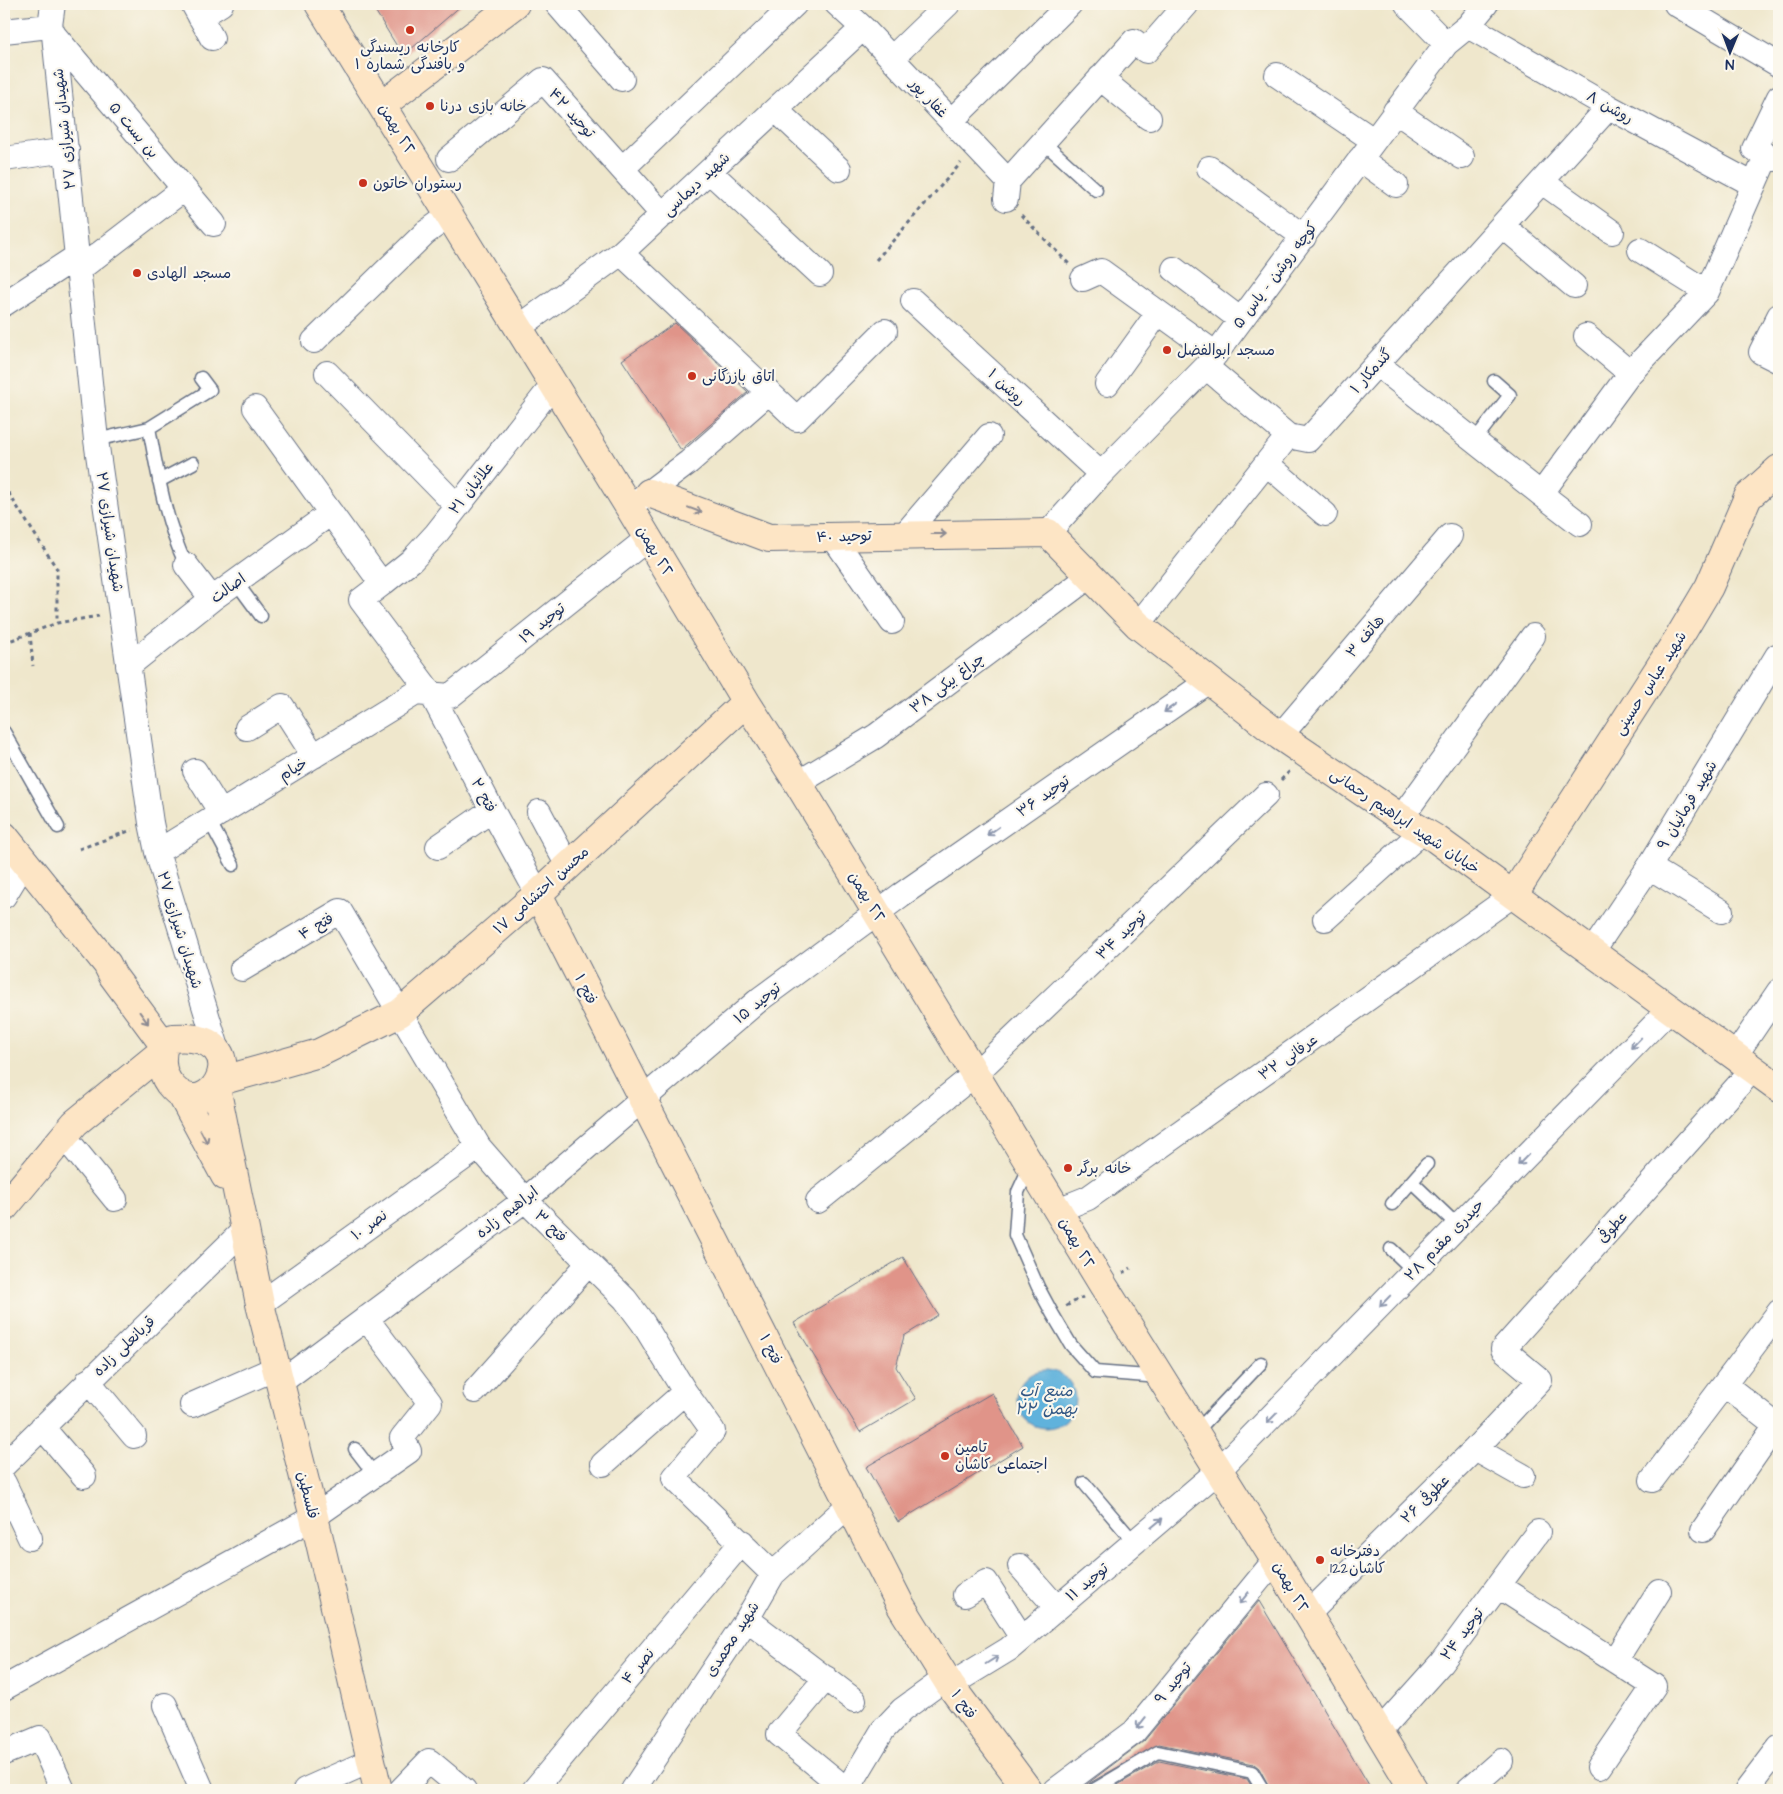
<svg xmlns="http://www.w3.org/2000/svg" width="1783" height="1794" viewBox="0 0 1783 1794" font-family="'Architects Daughter','Playpen Sans Arabic',sans-serif">
<style>
.water{fill:#61b2dc;stroke:#3e709d}
.building{fill:#e09489}
.lines{fill:none;stroke-linecap:round;stroke-linejoin:round}
.lane-casing{stroke:#656f84;stroke-width:15}
.street-casing{stroke:#656f84;stroke-width:26}
.secondary-casing{stroke:#656f84;stroke-width:30}
.path{stroke:#656f84;stroke-width:3;stroke-dasharray:4 4;stroke-linecap:butt}
.lane{stroke:#fff;stroke-width:12}
.street{stroke:#fff;stroke-width:24}
.secondary{stroke:#fde5c5;stroke-width:28}
.oneway{stroke:#8c8a92}
.oneway2{stroke:#8d97ae}
.poi-dot{fill:#c8321e;stroke:#fbf7ec;stroke-width:2}
.labels{text-anchor:middle;stroke-width:4.5;stroke-linejoin:round;paint-order:stroke}
.poi-label{font-size:15px;fill:#1b2f5e;stroke:#fbf7ec;text-anchor:start}
.street-label{font-size:15px;fill:#1b2f5e;stroke:#fbf7ec}
.water-label{font-size:16px;font-style:italic;fill:#305684;stroke:#fbf7ec}
</style>
<rect width="100%" height="100%" fill="#fbf7ec"/>
<filter id="ink" filterUnits="userSpaceOnUse"><feTurbulence type="fractalNoise" baseFrequency=".02" numOctaves="2"/><feDisplacementMap in="SourceGraphic" scale="10" xChannelSelector="R" yChannelSelector="G"/><feConvolveMatrix kernelMatrix="1 2 1 2 8 2 1 2 1" color-interpolation-filters="sRGB"/></filter>
<filter id="wash" filterUnits="userSpaceOnUse"><feTurbulence type="fractalNoise" baseFrequency=".0096" numOctaves="4" result="noise"/><feDisplacementMap in="SourceGraphic" scale="20" xChannelSelector="R" yChannelSelector="G"/><feGaussianBlur stdDeviation="1.12" result="paint"/><feColorMatrix in="noise" values="0 0 0 0 0 0 0 0 0 0 0 0 0 0 0 0 0 1.4 0 .05"/><feComposite in="paint" operator="in"/></filter>
<g filter="url(#wash)">
<rect width="100%" height="100%" fill="#efe7cc"/>
<path class="water" d="M1017 1399a29 29 0 1 1 58 0a29 29 0 1 1-58 0Z"/>
<g id="blocks">
<path class="building" d="M371 4H463L403 56Z
M675 323 748 392 681 450 622 360Z
M903 1257 938 1315 904 1336 896 1367 916 1399 860 1432 794 1323Z
M992 1393 1023 1446 898 1522 866 1467Z
M1259 1601 1372 1790H1271L1259 1768 1254 1764 1159 1744 1090 1783 1086 1790H1079L1144 1741Z
M1159 1761 1247 1779 1254 1790H1109Z"/>
</g>
</g>
<g filter="url(#ink)">
<use href="#blocks" fill-opacity="0" stroke="#656f84" stroke-width="1"/>
<g class="lines">
<defs>
<path id="lane" d="M1043 142 1096 190
M149 428 210 390 201 378
M96 440 149 428C158 475 165 521 186 565
M1474 441 1510 395 1494 381
M159 481 193 463
M236 582 261 616
M4 732 58 827
M209 820 233 865
M1030 1166 1018 1192 1015 1235 1038 1287 1052 1313 1071 1345 1095 1372 1160 1377
M1412 1182 1458 1226
M1392 1204 1427 1164
M1391 1249 1414 1271
M1195 1433 1261 1363
M355 1449 375 1475
M1084 1483 1134 1542
M1094 1790 1158 1752 1252 1772 1263 1790"/>
<path id="street" d="M53 4 50 26 54 35 96 440 151 823 157 852 218 1051
M193 4 212 38
M557 4 622 79
M837 4 863 28 1008 181 1006 199
M1407 4 1446 44
M1676 4 1779 65
M200 17 221 4
M1468 26 1609 107 1754 185
M4 31 50 26
M54 35 214 224
M892 58 948 4
M1277 75 1373 140
M1100 78 1149 118
M776 110 839 169
M1395 111 1462 157
M951 121 1070 4
M4 159 67 150
M449 159 543 80 663 215
M1360 159 1396 185
M1775 159 1754 149 1779 97
M1209 168 1304 237
M622 169 795 4
M710 172 820 274
M1008 181 1134 41 1146 51 1187 4
M1542 182 1612 232
M1503 226 1574 286
M1640 250 1707 292
M621 253 797 419 885 331
M1174 269 1241 320
M77 271 184 189
M1083 279 1101 271 1216 354
M913 301 1101 474
M4 304 76 257
M1779 316 1761 352 1779 361
M518 328 621 253 863 28
M1586 336 1630 373
M314 341 425 233 450 215
M1377 364 1541 494 1630 373 1707 292 1767 155
M1206 367 1288 436
M327 373 457 506
M1107 384 1158 313
M255 408 382 584 361 600 432 695 492 810 538 894
M1267 464 1325 514
M1541 494 1580 524
M636 502 689 462 769 392
M1048 533 1101 474 1206 367 1446 44 1468 26 1486 4
M905 534 989 436
M833 537 892 622
M186 565 212 599
M382 584 412 560 436 534 553 385
M1138 625 1288 436 1308 440 1609 107
M128 666 212 599 331 513
M247 728 282 706 314 756
M1280 736 1450 536
M195 771 221 813
M798 783 876 736 1090 576
M539 812 568 866
M1401 818 1533 636
M438 847 492 810
M157 852 416 693 450 696 647 539
M1649 867 1721 911
M4 896 24 863
M1325 919 1423 831
M1592 952 1649 867 1777 656
M242 969 340 911 479 1147 525 1200 625 1299 643 1323 685 1392 713 1431 674 1478 773 1574
M1735 1056 1779 991
M64 1136 115 1199
M818 1201 975 1074 1266 795
M1058 1210 1088 1198 1513 895
M260 1304 479 1147
M88 1381 134 1436
M281 1382 525 1200 760 999 901 895 1210 680
M475 1391 589 1263
M192 1405 276 1368
M42 1427 84 1476
M1475 1449 1523 1476
M603 1464 685 1392
M4 1465 245 1229
M1652 1480 1779 1312
M4 1483 30 1538
M1703 1530 1776 1425 1725 1385
M1020 1566 1057 1608
M1498 1586 1654 1686 1599 1767
M965 1595 986 1582 1022 1638
M1307 1615 1475 1449 1540 1380 1503 1349 1753 1069
M747 1619 854 1700
M1615 1661 1659 1591
M826 1678 779 1734 847 1790 883 1730 902 1710 946 1678
M950 1685 1009 1649 1218 1471 1670 1009
M4 1688 314 1517 409 1451 402 1438 430 1403 366 1318
M165 1705 202 1790
M1379 1732 1441 1663 1538 1532
M4 1753 40 1738 63 1790
M305 1790 370 1761
M401 1790 429 1761 464 1790
M534 1790 742 1542
M633 1790 747 1619 773 1574 850 1504
M1056 1790 1134 1732 1275 1560
M1468 1790 1501 1761
M1747 1790 1779 1748"/>
<path id="secondary" d="M319 4 629 507 746 702 798 783 1103 1285 1275 1560 1414 1790
M382 105 515 4
M649 493 769 538 1048 533 1138 625 1280 736 1401 818 1436 839 1779 1088
M4 836 107 964 113 976 164 1045
M538 894 901 1606 950 1685 1028 1790
M1513 895 1681 634 1709 587 1748 497 1779 469
M173 1038C261 1031 212 1129 173 1088 161 1076 160 1060 164 1045Z
M220 1081 319 1053 400 1013 538 894 746 702
M216 1087 260 1304 314 1517 378 1790
M181 1094 225 1176
M4 1208 75 1123 162 1052"/>
</defs>
<use href="#lane" class="lane-casing"/>
<use href="#street" class="street-casing"/>
<use href="#secondary" class="secondary-casing"/>
<path class="path" d="M1021 215 1069 264
M876 260 961 163
M4 486 57 569V623
M30 633 33 666
M4 643 57 623 99 616
M1281 780 1291 770
M79 849 132 830
M1123 1273 1131 1268
M1066 1306 1083 1297"/>
<use href="#lane" class="lane"/>
<use href="#street" class="street"/>
<use href="#secondary" class="secondary"/>
</g>
<defs><path id="oneway-shaft" d="M-6 0H5M1.5-3L5.5 0L1.5 3" fill="none" stroke-width="1.6" stroke-linecap="round" stroke-linejoin="round" transform="scale(1.25)"/></defs>
<g class="oneway">
<use href="#oneway-shaft" transform="translate(695 510) rotate(21)"/>
<use href="#oneway-shaft" transform="translate(939 534)"/>
<use href="#oneway-shaft" transform="translate(144 1018) rotate(54)"/>
<use href="#oneway-shaft" transform="translate(204 1137) rotate(62)"/>
</g>
<g class="oneway2">
<use href="#oneway-shaft" transform="translate(1170 708) rotate(145)"/>
<use href="#oneway-shaft" transform="translate(993 831) rotate(145)"/>
<use href="#oneway-shaft" transform="translate(1636 1043) rotate(134)"/>
<use href="#oneway-shaft" transform="translate(1523 1160) rotate(134)"/>
<use href="#oneway-shaft" transform="translate(1385 1301) rotate(134)"/>
<use href="#oneway-shaft" transform="translate(1272 1418) rotate(134)"/>
<use href="#oneway-shaft" transform="translate(1157 1523) rotate(-40)"/>
<use href="#oneway-shaft" transform="translate(1244 1598) rotate(129)"/>
<use href="#oneway-shaft" transform="translate(992 1660) rotate(-32)"/>
<use href="#oneway-shaft" transform="translate(1141 1723) rotate(129)"/>
</g>
</g>
<g class="poi-dot">
<circle cx="410" cy="30" r="5"/>
<circle cx="430" cy="106" r="5"/>
<circle cx="363" cy="183" r="5"/>
<circle cx="137" cy="273" r="5"/>
<circle cx="1167" cy="350" r="5"/>
<circle cx="692" cy="376" r="5"/>
<circle cx="1068" cy="1168" r="5"/>
<circle cx="945" cy="1456" r="5"/>
<circle cx="1320" cy="1560" r="5"/>
</g>
<g class="labels">
<g class="poi-label">
<text x="410" y="52" text-anchor="middle">کارخانه ریسندگی<tspan x="410" dy="17">و بافندگی شماره ۱</tspan></text>
<text x="440" y="111">خانه بازی درنا</text>
<text x="373" y="188">رستوران خاتون</text>
<text x="147" y="278">مسجد الهادی</text>
<text x="1177" y="355">مسجد ابوالفضل</text>
<text x="702" y="381">اتاق بازرگانی</text>
<text x="1078" y="1173">خانه برگر</text>
<text x="955" y="1452">تامین<tspan x="955" dy="17">اجتماعی کاشان</tspan></text>
<text x="1330" y="1556">دفترخانه<tspan x="1330" dy="17">122کاشان</tspan></text>
</g>
<g class="street-label">
<text transform="translate(929 98) rotate(47)" y="5">غفار پور</text>
<text transform="translate(1610 107) rotate(29)" y="5">روشن ۸</text>
<text transform="translate(572 113) rotate(48)" y="5">توحید ۴۲</text>
<text transform="translate(64 129) rotate(-96)" y="5">شهیدان شیرازی ۲۷</text>
<text transform="translate(397 129) rotate(59)" y="5">٢٢ بهمن</text>
<text transform="translate(134 130) rotate(50)" y="5">بن بست ۵</text>
<text transform="translate(696 184) rotate(-43)" y="5">شهید دیماسی</text>
<text transform="translate(1275 275) rotate(-53)" y="5">کوچه روشن - یاس ۵</text>
<text transform="translate(1371 371) rotate(-48)" y="5">گندمکار ۱</text>
<text transform="translate(1007 387) rotate(43)" y="5">روشن ۱</text>
<text transform="translate(471 488) rotate(-52)" y="5">علائیان ۲۱</text>
<text transform="translate(110 532) rotate(82)" y="5">شهیدان شیرازی ۲۷</text>
<text transform="translate(844 536) rotate(-2)" y="5">توحید ۴۰</text>
<text transform="translate(655 551) rotate(59)" y="5">٢٢ بهمن</text>
<text transform="translate(228 588) rotate(-36)" y="5">اصالت</text>
<text transform="translate(542 623) rotate(-39)" y="5">توحید ۱۹</text>
<text transform="translate(1365 636) rotate(-50)" y="5">هاتف ۳</text>
<text transform="translate(947 683) rotate(-37)" y="5">چراغ بیکی ۳۸</text>
<text transform="translate(1650 683) rotate(-57)" y="5">شهید عباس حسینی</text>
<text transform="translate(293 769) rotate(-31)" y="5">خیام</text>
<text transform="translate(484 795) rotate(62)" y="5">فتح ۲</text>
<text transform="translate(1043 796) rotate(-35)" y="5">توحید ۳۶</text>
<text transform="translate(1687 805) rotate(-59)" y="5">شهید فرمانیان ۹</text>
<text transform="translate(1405 821) rotate(34)" y="5">خیابان شهید ابراهیم رحمانی</text>
<text transform="translate(541 890) rotate(-42)" y="5">محسن احتشامی ۱۷</text>
<text transform="translate(867 897) rotate(59)" y="5">٢٢ بهمن</text>
<text transform="translate(316 926) rotate(-31)" y="5">فتح ۴</text>
<text transform="translate(180 930) rotate(73)" y="5">شهیدان شیرازی ۲۷</text>
<text transform="translate(1121 935) rotate(-44)" y="5">توحید ۳۴</text>
<text transform="translate(586 989) rotate(63)" y="5">فتح ۱</text>
<text transform="translate(757 1003) rotate(-39)" y="5">توحید ۱۵</text>
<text transform="translate(1288 1057) rotate(-35)" y="5">عرفانی ۳۲</text>
<text transform="translate(507 1212) rotate(-38)" y="5">ابراهیم زاده</text>
<text transform="translate(369 1225) rotate(-36)" y="5">نصر ۱۰</text>
<text transform="translate(551 1226) rotate(44)" y="5">فتح ۳</text>
<text transform="translate(1612 1227) rotate(-48)" y="5">عطوفی</text>
<text transform="translate(1444 1240) rotate(-46)" y="5">حیدری مقدم ۲۸</text>
<text transform="translate(1077 1243) rotate(60)" y="5">٢٢ بهمن</text>
<text transform="translate(124 1346) rotate(-44)" y="5">قربانعلی زاده</text>
<text transform="translate(771 1349) rotate(63)" y="5">فتح ۱</text>
<text transform="translate(308 1495) rotate(76)" y="5">فلسطین</text>
<text transform="translate(1425 1499) rotate(-45)" y="5">عطوفی ۲۶</text>
<text transform="translate(1087 1582) rotate(-40)" y="5">توحید ۱۱</text>
<text transform="translate(1291 1587) rotate(60)" y="5">٢٢ بهمن</text>
<text transform="translate(1462 1634) rotate(-53)" y="5">توحید ۲۴</text>
<text transform="translate(732 1639) rotate(-57)" y="5">شهید محمدی</text>
<text transform="translate(638 1666) rotate(-50)" y="5">نصر ۴</text>
<text transform="translate(1173 1683) rotate(-51)" y="5">توحید ۹</text>
<text transform="translate(964 1704) rotate(54)" y="5">فتح ۱</text>
</g>
<g class="water-label">
<text x="1046" y="1396">منبع آب<tspan x="1046" dy="18">۲۲ بهمن</tspan></text>
</g>
</g>
<rect width="1783" height="1794" fill="none" stroke="#fbf7ec" stroke-width="20"/>
<g transform="translate(1730 52) rotate(181)" stroke="#fbf7ec" stroke-width="4" paint-order="stroke">
<path d="M0-4L9 19L0 12L-9 19Z" fill="#1b2f5e"/>
<text y="-8" font-size="14" font-weight="bold" text-anchor="middle" fill="#1b2f5e">N</text>
</g>
</svg>
